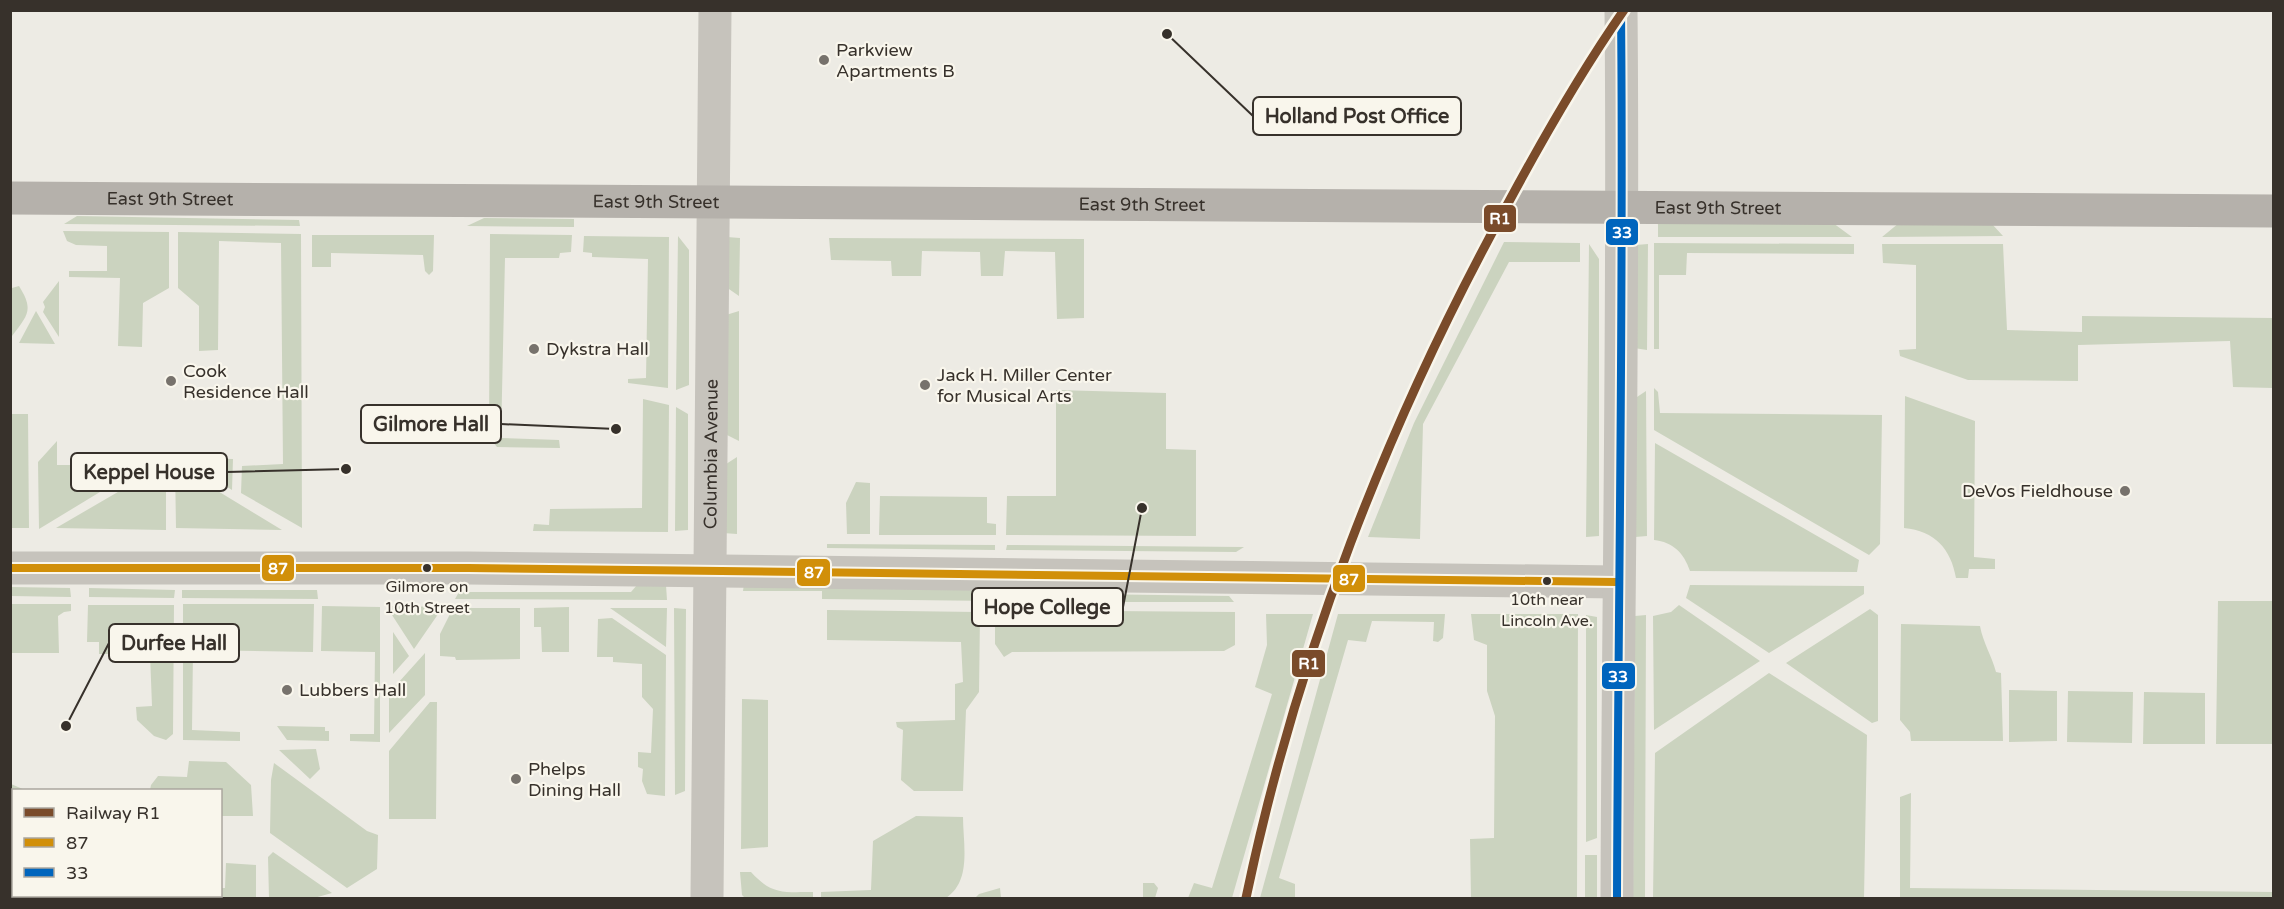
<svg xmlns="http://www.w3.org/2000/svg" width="2284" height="909" viewBox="0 0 2284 909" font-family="'Varela Round',sans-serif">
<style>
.green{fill:#cbd3bf}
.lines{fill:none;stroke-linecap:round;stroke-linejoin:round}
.minor{stroke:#c6c3bc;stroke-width:33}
.major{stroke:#b5b1ab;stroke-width:33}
.bus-1-casing{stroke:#f9f6ec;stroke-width:12}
.bus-2-casing{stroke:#f9f6ec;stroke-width:12}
.bus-1{stroke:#d18f09;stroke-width:8}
.bus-2{stroke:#0065bd;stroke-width:8}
.rail-1-casing{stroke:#f9f6ec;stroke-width:14}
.rail-1{stroke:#7a4b2a;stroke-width:9}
.poi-dot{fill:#77726c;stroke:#f9f6ec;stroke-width:2}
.bus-dot{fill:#37312b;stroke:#f9f6ec;stroke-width:2}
.labels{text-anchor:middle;stroke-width:4.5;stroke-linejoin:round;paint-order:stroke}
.bus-label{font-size:16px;fill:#37312b;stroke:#f9f6ec}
.poi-label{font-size:18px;fill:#37312b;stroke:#f9f6ec;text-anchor:start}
.street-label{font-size:18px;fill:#37312b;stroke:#f9f6ec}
.leader{fill:none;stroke:#37312b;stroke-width:2}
.callout-dot{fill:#37312b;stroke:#f9f6ec;stroke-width:2}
.callout{fill:#f9f6ec;stroke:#37312b;stroke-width:2}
.callout-label{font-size:20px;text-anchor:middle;font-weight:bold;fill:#37312b}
.line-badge{stroke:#f9f6ec;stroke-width:2}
.badge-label{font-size:16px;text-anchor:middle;font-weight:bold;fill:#fff}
</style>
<rect width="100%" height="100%" fill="#edebe4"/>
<path class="green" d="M77 216 299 220 300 226 64 224Z
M484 218 574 219V227L467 226Z
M1658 222 1833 223 1852 237H1658Z
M1899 223 1992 224 2003 236 1882 237Z
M63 231 169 232V288L143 303 142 347 118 346 120 278 69 277V271H107V246L76 245 67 241Z
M178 232 301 234 302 528 241 493 242 466 283 464 281 243 219 241 218 350 199 351V306L178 288Z
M490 234 572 235 571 252 560 253 559 258H505L501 438 559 440 560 448 497 447 489 437Z
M312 235H434L433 271 429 275 425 271 423 255 331 253V267H312Z
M584 236 669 237 668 388 628 383V379L646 378 648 259 592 257V253L583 252Z
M678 236 689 250V385L676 390Z
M727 237 740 238 739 296 726 287Z
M829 238 1084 239V318L1057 319 1055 252 1005 251 1003 276H981L980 252 922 251 921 276H892L891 261 831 260Z
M1504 242 1580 243V262H1509L1423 424 1420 539 1368 537 1414 423Z
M1654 243 1854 244V254L1687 253 1686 275H1659V349H1654Z
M1589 244 1599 259V536L1586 537Z
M1648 244 1647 350 1634 348 1636 245Z
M1882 244H2003L2007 330 2082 332V316L2273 318V388L2233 387 2230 341 2078 345V381L1968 380 1900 356 1899 350 1916 349V265L1883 263Z
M59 281V337L43 312 45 307 43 302Z
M19 286C34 310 28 315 12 336V288Z
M36 311 55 344 19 343Z
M739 311V441L725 434 726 315Z
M1654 388 1658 392 1660 413 1882 415 1880 544 1869 555 1654 430Z
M1056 390 1166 393V449L1196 450V536L1006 535 1007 496H1056Z
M1646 391 1647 536 1635 537 1634 399Z
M1905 396 1975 421 1974 557 1995 559V569H1969L1968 578H1956C1951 549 1935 531 1904 528Z
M643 399 669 405 668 532 533 531 534 524 549 525 550 509 642 508Z
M676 407 688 414V530L675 531Z
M11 414H28L29 528H11Z
M57 441V465H100V492L39 529 38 462Z
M1655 443 1859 560 1857 572 1690 571C1684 553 1673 542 1654 540Z
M737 457V534L723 533V466Z
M182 458 233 459 232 490Z
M166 464V530L56 528Z
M175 465 282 530 176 528Z
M856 482 870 483V534H847L846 503Z
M880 496 987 497V523L996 524V535H879Z
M827 544 995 545V550L827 548Z
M1007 545 1244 547 1236 552 1006 550Z
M744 584 995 587V601L822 599V591H743Z
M637 585H666L667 600 455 599 459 592H631Z
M1690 585 1864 586V594L1769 653 1686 598Z
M11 587 70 588 71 597 11 596Z
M89 588 175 590 174 598 89 597Z
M182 590H317L318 599 182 598Z
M1007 593 1229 596 1234 602H1007Z
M2218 601H2273V744H2216Z
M11 604H71V611L64 612 58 616 59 653H11Z
M183 604H314L313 652 193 650 192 730 240 732V741L183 740Z
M88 605H174L173 734 166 740 154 736 137 720 136 707 152 706 150 654H99V642H87Z
M1679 605 1760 661 1654 730 1653 616 1671 612Z
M322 606 380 607V742L350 741V734H374L375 652 321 651Z
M392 606 443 607 414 649 392 615Z
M569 607V652H542L541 627H534V608Z
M453 608H520V659L456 660 455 657 440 656V634Z
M610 608H667L666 647Z
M674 608 686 609 685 791 675 795Z
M1870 609 1878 615V721L1872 723 1786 663Z
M827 610 977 612 980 615 979 692 966 710 963 791H914L901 780 903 730 897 727 896 722 955 720V684L963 682 961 642 827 640Z
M995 610 1235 612V645L1224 651 1012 652 1004 657 995 644Z
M1266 614H1313L1232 898H1188L1194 883 1212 888 1272 694 1255 687 1267 645Z
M1338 614H1445L1443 638 1438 642 1433 641 1434 622 1372 621 1366 642 1348 640 1279 878 1295 884V898H1260Z
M1471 614H1578L1577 898H1471L1470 839 1494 838 1495 716 1487 691V645L1474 640Z
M1586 615 1597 617V838L1586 842Z
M1646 615 1645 898H1633L1635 616Z
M612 618 666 655 665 796 647 794 642 781 643 769 638 767V752L651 753 653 709 642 697V664L613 662V657H597L598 619Z
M1901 624 1980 626C1983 643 1992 656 1996 672L2001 673 2003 741H1911L1910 732 1900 720Z
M393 632 409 656 393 674Z
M425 653V695L389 733V693Z
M1769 673 1867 735 1864 898H1653L1655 753Z
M2009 690 2057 691V741L2009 742Z
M2068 691 2133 692 2132 743 2067 742Z
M2144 692 2205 693V744H2143Z
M742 699 768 700V847L741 849Z
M430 702H437L436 819H389V751Z
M277 726 325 727V731H329V741L287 740Z
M316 749 320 769 310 779 279 750Z
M189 761 226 762 251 785 253 816H221L220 790H150L151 785 158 776 187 777Z
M274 763 367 831 378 835 377 869 347 888 270 833 271 780Z
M11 784 25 790H14L13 845 11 844Z
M1911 793 1910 888 2273 892V898H1900V797Z
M916 816 963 817C963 844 972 881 946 898H821V892L871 890 873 841Z
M11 850H13L14 896H137V898H11Z
M273 852 332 893 314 898H269L268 857Z
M1585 855H1597V898H1585Z
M226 863 256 865V898H193V896H220L221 888H225Z
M740 872H751C772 895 783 892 813 892V898H745L742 895Z
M1143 883H1154L1158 888 1155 898H1143Z
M1000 888 1001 898H975L979 894Z"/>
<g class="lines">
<g class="minor">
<path d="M10 568H468L1617 582"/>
<path id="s1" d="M707 898 715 10"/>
<path d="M1617 898C1618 603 1624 306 1621 10"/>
</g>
<path class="major" id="s2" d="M10 198 2274 211"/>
<defs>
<path id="bus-1" d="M10 568H468L1617 582"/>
<path id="bus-2" d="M1617 898C1618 603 1624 306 1621 10"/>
</defs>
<use href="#bus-1" class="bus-1-casing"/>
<use href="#bus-2" class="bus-2-casing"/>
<use href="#bus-1" class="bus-1"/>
<use href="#bus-2" class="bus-2"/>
<defs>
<path id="rail-1" d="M1246 898C1296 658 1388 422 1506 207 1542 140 1580 73 1624 10"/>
</defs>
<use href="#rail-1" class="rail-1-casing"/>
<use href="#rail-1" class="rail-1"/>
</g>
<g class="poi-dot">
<circle cx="824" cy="60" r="6"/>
<circle cx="534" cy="349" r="6"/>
<circle cx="171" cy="381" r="6"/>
<circle cx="925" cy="385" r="6"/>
<circle cx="2125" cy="491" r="6"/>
<circle cx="287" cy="690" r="6"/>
<circle cx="516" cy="779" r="6"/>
</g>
<g class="bus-dot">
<circle cx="427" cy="568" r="5"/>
<circle cx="1547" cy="581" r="5"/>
</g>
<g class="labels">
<g class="bus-label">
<text x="427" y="592">Gilmore on<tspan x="427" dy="21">10th Street</tspan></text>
<text x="1547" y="605">10th near<tspan x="1547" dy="21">Lincoln Ave.</tspan></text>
</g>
<g class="poi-label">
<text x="836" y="56">Parkview<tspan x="836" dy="21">Apartments B</tspan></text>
<text x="546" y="355">Dykstra Hall</text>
<text x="183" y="377">Cook<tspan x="183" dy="21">Residence Hall</tspan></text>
<text x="937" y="381">Jack H. Miller Center<tspan x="937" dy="21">for Musical Arts</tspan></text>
<text x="2113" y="497" text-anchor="end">DeVos Fieldhouse</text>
<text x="299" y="696">Lubbers Hall</text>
<text x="528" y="775">Phelps<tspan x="528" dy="21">Dining Hall</tspan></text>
</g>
<g class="street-label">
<text dy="6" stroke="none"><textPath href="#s2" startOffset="160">East 9th Street</textPath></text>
<text dy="6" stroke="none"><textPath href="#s2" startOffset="646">East 9th Street</textPath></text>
<text dy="6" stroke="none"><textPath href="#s2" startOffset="1132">East 9th Street</textPath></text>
<text dy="6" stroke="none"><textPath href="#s2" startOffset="1708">East 9th Street</textPath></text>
<text dy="6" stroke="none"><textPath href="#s1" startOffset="444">Columbia Avenue</textPath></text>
</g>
</g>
<path class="leader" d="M1167 34L1253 116M616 429L501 424M346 469L227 472M1142 508L1123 607M66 726L109 643"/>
<g class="callout-dot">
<circle cx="1167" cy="34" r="6"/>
<circle cx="616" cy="429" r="6"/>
<circle cx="346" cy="469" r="6"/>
<circle cx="1142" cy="508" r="6"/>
<circle cx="66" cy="726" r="6"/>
</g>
<g class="callout">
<rect x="1253" y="97" width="208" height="38" rx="6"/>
<rect x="361" y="405" width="140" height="38" rx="6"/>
<rect x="71" y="453" width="156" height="38" rx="6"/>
<rect x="972" y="588" width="151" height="38" rx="6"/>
<rect x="109" y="624" width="130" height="38" rx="6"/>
</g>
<g class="callout-label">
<text x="1357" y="123">Holland Post Office</text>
<text x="431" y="431">Gilmore Hall</text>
<text x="149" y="479">Keppel House</text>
<text x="1047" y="614">Hope College</text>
<text x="174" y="650">Durfee Hall</text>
</g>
<g class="line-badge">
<rect x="1483" y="204" width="34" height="29" rx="6" fill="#7a4b2a"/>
<rect x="1605" y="218" width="34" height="28" rx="6" fill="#0065bd"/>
<rect x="261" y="554" width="34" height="28" rx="6" fill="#d18f09"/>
<rect x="796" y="558" width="35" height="29" rx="6" fill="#d18f09"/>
<rect x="1332" y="564" width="34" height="29" rx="6" fill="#d18f09"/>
<rect x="1291" y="649" width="35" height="29" rx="6" fill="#7a4b2a"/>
<rect x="1601" y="662" width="35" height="28" rx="6" fill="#0065bd"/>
</g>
<g class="badge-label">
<text x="1500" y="224">R1</text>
<text x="1622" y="238">33</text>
<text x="278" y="574">87</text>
<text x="814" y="578">87</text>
<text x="1349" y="585">87</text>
<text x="1309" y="669">R1</text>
<text x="1618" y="682">33</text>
</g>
<rect width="2284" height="909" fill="none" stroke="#37312b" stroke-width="24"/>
<rect x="12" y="789" width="210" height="108" fill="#f9f6ec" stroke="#aba79f" stroke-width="1.5"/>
<rect x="24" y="808" width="30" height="9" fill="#7a4b2a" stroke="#aba79f" stroke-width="1.5"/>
<text x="66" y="819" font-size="18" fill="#37312b">Railway R1</text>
<rect x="24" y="838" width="30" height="9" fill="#d18f09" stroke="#aba79f" stroke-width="1.5"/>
<text x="66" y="849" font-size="18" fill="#37312b">87</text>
<rect x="24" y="868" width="30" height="9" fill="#0065bd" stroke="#aba79f" stroke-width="1.5"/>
<text x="66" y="879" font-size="18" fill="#37312b">33</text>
</svg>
